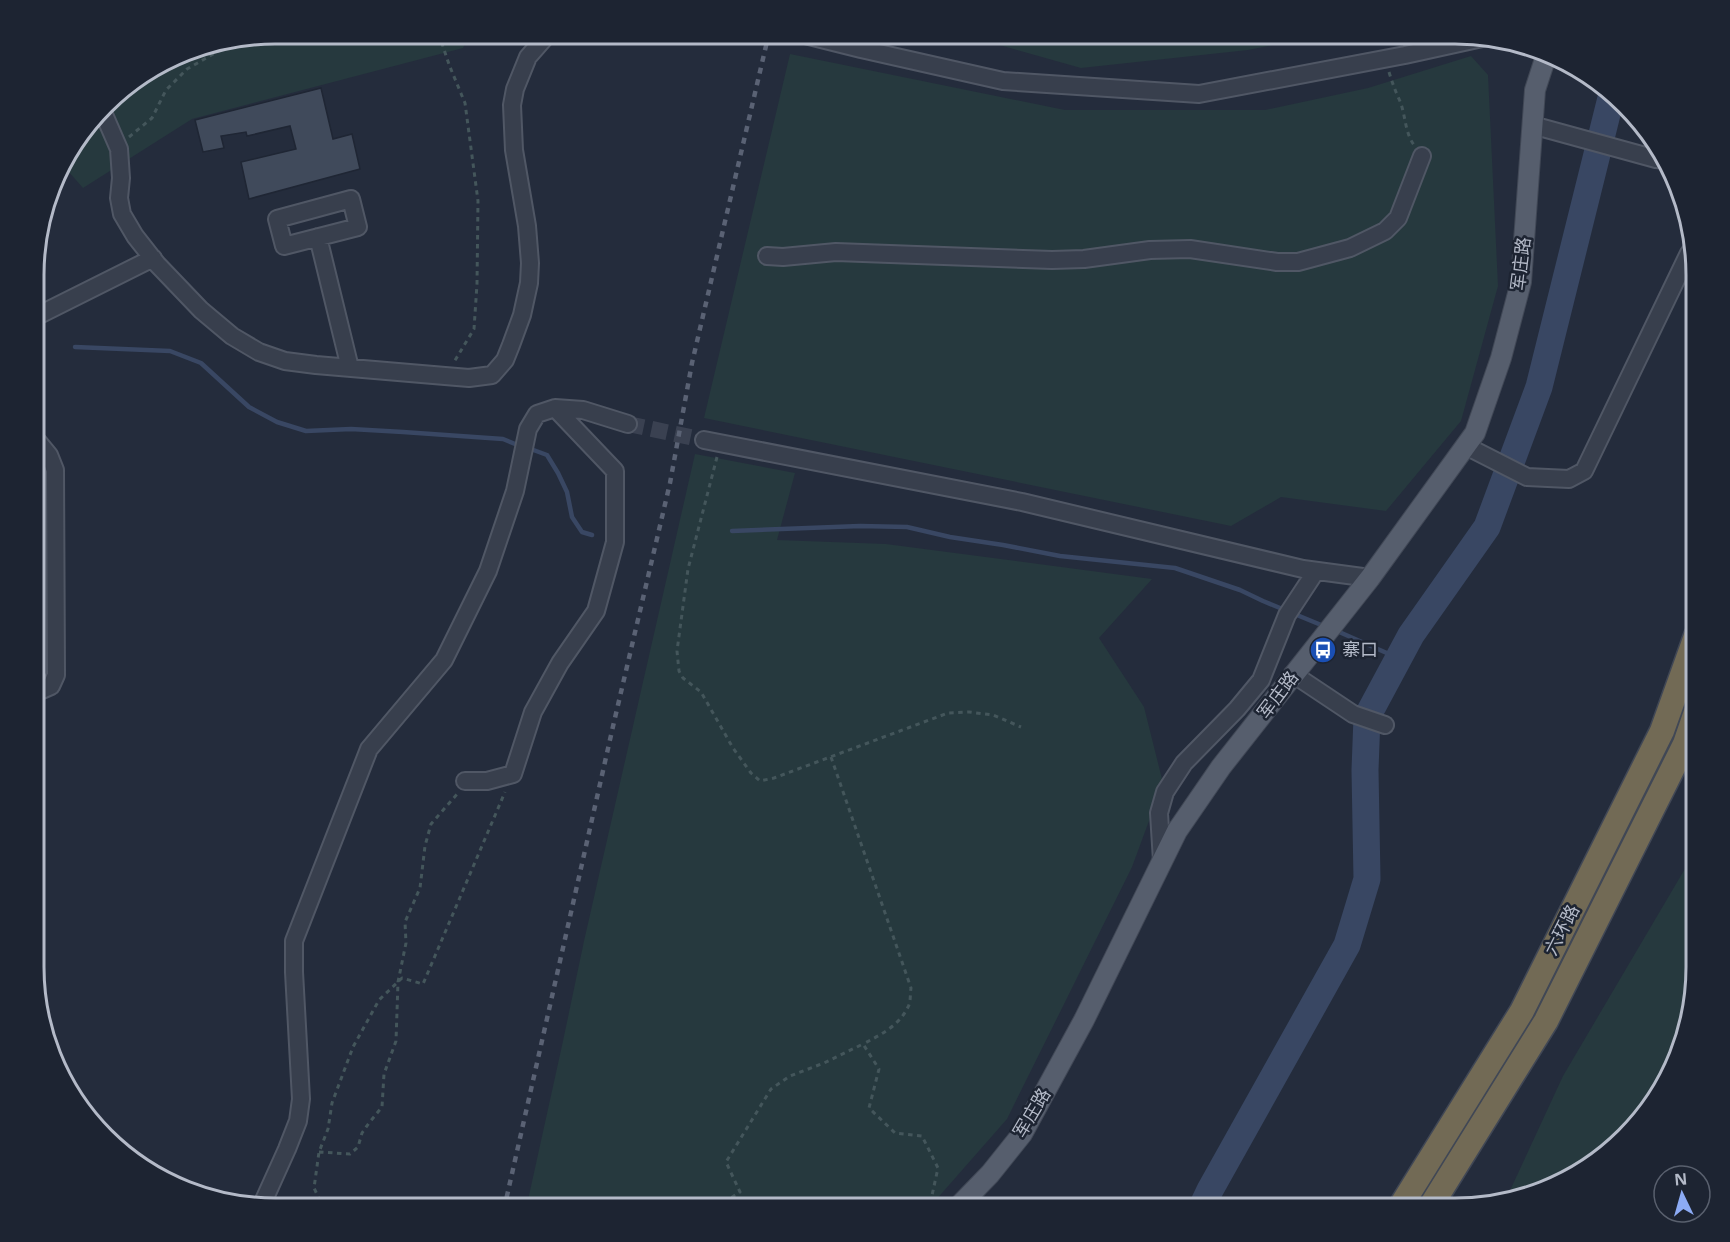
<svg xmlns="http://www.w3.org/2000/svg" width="1730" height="1242" viewBox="0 0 1730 1242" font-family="'Noto Sans','Noto Sans SC',sans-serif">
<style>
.green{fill:#26393e}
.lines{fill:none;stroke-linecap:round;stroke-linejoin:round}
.stream{stroke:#394763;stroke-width:4.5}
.river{stroke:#394763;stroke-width:27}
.building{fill:#404a5b;stroke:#1f2634;stroke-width:1.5}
.minor-tunnel{stroke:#3a4151;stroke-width:16;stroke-dasharray:16 8;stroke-linecap:butt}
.minor-casing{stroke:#505765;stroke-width:20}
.major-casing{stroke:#414856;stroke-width:22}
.highway-casing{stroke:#404755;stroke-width:27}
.path{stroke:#44565b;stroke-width:3;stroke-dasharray:4.5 4.5;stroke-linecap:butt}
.minor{stroke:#383f4d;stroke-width:16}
.major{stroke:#565e6d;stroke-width:20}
.highway{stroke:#726a55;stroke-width:24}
.rail{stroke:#5a6274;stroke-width:4.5;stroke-dasharray:6 6;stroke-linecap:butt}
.labels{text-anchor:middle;stroke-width:5;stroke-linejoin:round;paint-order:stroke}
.street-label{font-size:18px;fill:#b4bac8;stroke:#1d2432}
.poi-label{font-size:18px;fill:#b4bac8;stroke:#1d2432;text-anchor:start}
.rim{fill:none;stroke:#b4bac8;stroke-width:3}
</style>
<rect width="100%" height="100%" fill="#242c3c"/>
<path class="green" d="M275 33H470L463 48 192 119 83 188 61 163 115 93 182 51Z
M957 33H1332L1248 50 1081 68Z
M790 54 1065 110H1265L1368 88 1471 56 1488 75 1498 286 1461 421 1386 511 1281 497 1231 526 704 418Z
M695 454 795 473 777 540 886 544 1152 579 1099 638 1144 707 1163 783 1132 867 1007 1119 928 1209H526L563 1041 584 941Z
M1696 850V983L1684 1045 1647 1115 1563 1184 1507 1197 1563 1076Z"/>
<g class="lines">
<path class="stream" d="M75 347 170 351 201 363 249 407 277 422 306 431 351 429 403 432 503 439 520 446
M528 448 547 455 558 473 567 492 572 517 582 532 592 535
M732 531 860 526 907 527 950 537 1003 545 1060 556 1175 568 1240 590 1263 601 1326 627
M1337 631 1398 658"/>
<path class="river" d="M1201 1209 1210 1190 1347 945 1367 879 1365 770 1367 717 1411 635 1487 527 1539 387 1612 94"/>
</g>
<path class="building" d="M321 88 333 139 352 134 360 169 249 199 241 162 296 149 290 126 247 136 246 132 221 136 224 148 203 152 195 120Z"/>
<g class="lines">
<path class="minor-tunnel" d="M628 424 704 440"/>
<defs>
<path id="minor" d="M797 33 861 49 1003 81 1199 94 1405 55 1487 37
M102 110 119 149 121 178 119 198 122 214 135 236 157 264 201 310 232 336 259 352 285 361 316 365 445 376 469 378 492 375 505 360 511 345 522 315 529 283 530 263 527 226 514 150 512 105 515 89 528 57 549 33
M1532 125 1656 159 1666 160
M351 199 358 227 284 246 277 219Z
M318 237 350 368
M767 256 783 257 836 252 1052 260 1084 259 1150 250 1190 249 1277 262H1298L1350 248 1385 231 1398 218 1422 156
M35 317 153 258
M35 438 49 455 55 470 56 675 51 686 35 693
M704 440 1022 502 1303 569 1370 578
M1466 446 1527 477 1569 479 1584 471 1689 253
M1293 674 1353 714 1385 725
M465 781H487L513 774 533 712 560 663 596 611 615 542V471L555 408
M1162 861 1159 813 1165 792 1184 763 1237 709 1261 680 1287 615 1316 571
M260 1209 287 1149 298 1121 301 1099 294 972V941L369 749 444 660 488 571 515 491 528 429 537 414 555 408 583 410 628 424"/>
<path id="major" d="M956 1209 990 1174 1022 1134 1084 1020 1177 831 1221 767 1370 578 1475 433 1501 358 1521 282 1535 90 1547 53"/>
<path id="highway" d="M1399 1209 1522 1011 1662 731 1696 636
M1429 1209 1546 1021 1685 744 1696 712"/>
</defs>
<use href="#minor" class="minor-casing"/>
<use href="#major" class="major-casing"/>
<use href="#highway" class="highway-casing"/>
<path class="path" d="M429 33 439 35 450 67 465 103 478 201 477 284 474 329 454 362
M1389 72C1392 82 1395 90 1399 99 1406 114 1404 131 1414 145
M129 137 152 118 166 90 187 69 236 41
M717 457 688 569 677 651 679 671 683 678 701 692 733 748 751 773 760 781 774 778 948 713 969 712 993 715 1021 727
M831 757 911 988C910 994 911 1002 908 1007 899 1026 880 1035 863 1044
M319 1152 350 1154 358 1147 362 1133 369 1123 382 1107 384 1074 396 1041 398 982 406 943 405 922 420 888 425 846 431 824 458 793
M324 1209 314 1188 319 1152 328 1129 332 1103 353 1047 379 1000 402 978 423 984 505 792
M692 1209 691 1206 726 1201 740 1192 726 1162 771 1089 790 1076 824 1063 863 1044 879 1069 869 1108 895 1133 922 1136 938 1168 929 1209"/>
<use href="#minor" class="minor"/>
<use href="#major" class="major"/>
<use href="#highway" class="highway"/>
<path class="rail" d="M504 1209 614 722 670 483 692 363 769 33"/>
</g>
<defs>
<symbol id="bus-disc" viewBox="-11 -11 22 22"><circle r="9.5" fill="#1a4fb4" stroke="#1d2432"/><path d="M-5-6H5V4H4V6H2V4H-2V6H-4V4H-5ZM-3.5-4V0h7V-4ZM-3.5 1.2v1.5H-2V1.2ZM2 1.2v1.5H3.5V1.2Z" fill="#fff"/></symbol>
</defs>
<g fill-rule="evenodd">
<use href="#bus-disc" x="1308" y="635" width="30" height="30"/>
</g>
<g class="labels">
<g class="street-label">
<text transform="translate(1521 264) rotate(-83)" y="6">军庄路</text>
<text transform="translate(1278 695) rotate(-53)" y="6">军庄路</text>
<text transform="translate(1562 930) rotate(-63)" y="6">六环路</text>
<text transform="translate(1032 1113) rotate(-59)" y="6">军庄路</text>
</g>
<g class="poi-label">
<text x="1342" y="656">寨口</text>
</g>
</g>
<path d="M0 0H1730V1242H0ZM275 44H1455A231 231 0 0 1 1686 275V967A231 231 0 0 1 1455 1198H275A231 231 0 0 1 44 967V275A231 231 0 0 1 275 44Z" fill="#1d2432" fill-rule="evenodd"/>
<path class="rim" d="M275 44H1455A231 231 0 0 1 1686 275V967A231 231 0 0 1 1455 1198H275A231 231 0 0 1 44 967V275A231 231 0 0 1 275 44Z"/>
<g transform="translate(1682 1194) rotate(355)"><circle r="28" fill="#1d2432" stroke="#59606e" stroke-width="1.5"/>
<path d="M0-4.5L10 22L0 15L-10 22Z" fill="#8cabf5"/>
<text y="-9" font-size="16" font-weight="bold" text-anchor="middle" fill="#b4bac8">N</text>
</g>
</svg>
